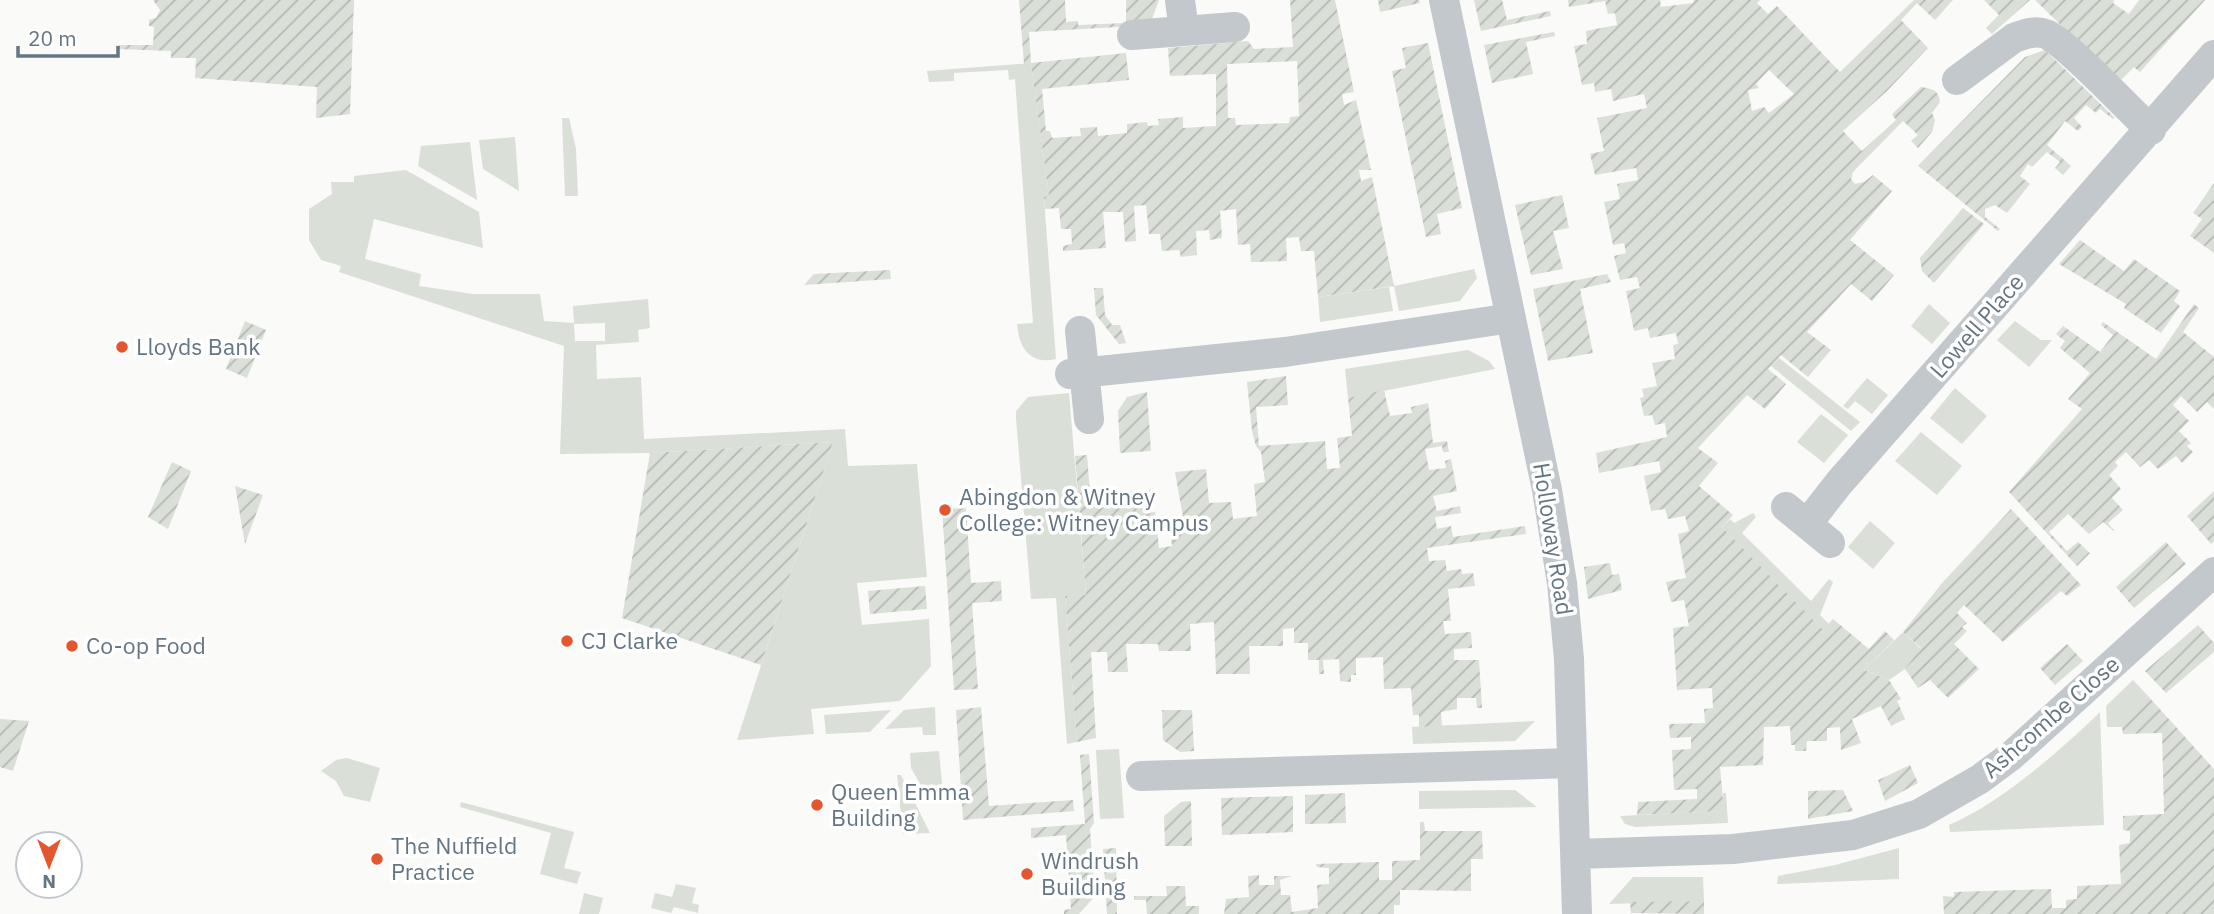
<svg xmlns="http://www.w3.org/2000/svg" width="2214" height="914" viewBox="0 0 2214 914" font-family="'IBM Plex Sans',sans-serif">
<style>
.green{fill:#dadfd7;fill-rule:evenodd}
.garden{fill:url(#garden-furrows);fill-rule:evenodd}
.lines{fill:none;stroke-linecap:round;stroke-linejoin:round}
.minor{stroke:#c3c8cc;stroke-width:30}
.poi-dot{fill:#e4572e;stroke:#fff;stroke-width:2.5}
.labels{text-anchor:middle;stroke-width:7;stroke-linejoin:round;paint-order:stroke}
.street-label{font-size:23px;fill:#657683;stroke:#fff}
.poi-label{font-size:23px;fill:#657683;stroke:#fff;text-anchor:start}
</style>
<defs>
<pattern id="garden-furrows" width="10" height="10" patternUnits="userSpaceOnUse" patternTransform="scale(1.75)"><rect width="10" height="10" fill="#dadfd7"/><path d="M-1 1l2-2M0 10L10 0M9 11l2-2" fill="none" stroke="#b4b9b4"/></pattern>
</defs>
<rect width="100%" height="100%" fill="#fafaf8"/>
<path class="green" d="M1031 63 1049 196 1044 198 1056 359C1029 365 1019 347 1017 324L1033 323 1015 79 1009 80 1008 70 954 73V81L929 82 927 71Z
M562 118H569L576 149 578 196H565Z
M515 137 519 191 483 169 479 140Z
M470 142 477 200 418 166 421 146Z
M406 170 479 212 483 248 374 219 365 259 421 274 419 286 473 294H540L544 321 574 323 573 306 648 299 650 328 638 330 639 342 596 345 597 379 641 377 644 439 845 429 848 466 917 464 927 577 857 583 862 625 929 619 931 666 900 701 811 709 814 734 737 740 833 442 650 453 560 454 564 346 339 272 341 266 321 260 309 240V209L332 194 331 182H354V176ZM605 323V341H575L574 324Z
M1474 269 1477 278 1460 301 1399 311 1394 286Z
M1389 287 1393 311 1320 322 1318 297Z
M1929 304 1950 323 1932 344 1911 326Z
M2015 321 2041 340H2052L2029 367 1997 340Z
M1468 350 1489 361 1495 369 1348 398 1345 369Z
M1779 358 1860 422 1851 431 1771 366Z
M1867 378 1888 395 1872 414 1855 401 1848 409 1843 406Z
M1955 388 1987 416 1962 444 1930 418Z
M1069 393 1086 595 1065 597 1077 742 1067 744 1056 598 1031 599 1016 418V411L1028 397Z
M1821 414 1848 435 1824 463 1797 442Z
M1921 432 1962 466 1937 495 1895 461Z
M1753 513 1756 517 1742 533 1811 601 1829 579 1833 582 1820 615 1829 624 1823 631 1722 527 1730 519 1734 523Z
M1870 521 1895 543 1873 569 1848 547Z
M1903 632 1921 649 1905 669 1889 680 1864 670Z
M2133 680 2148 696 2122 721V727H2107L2106 706Z
M935 707 936 735H923L922 727 885 729 904 710Z
M891 710 870 732 826 734 824 715Z
M2100 712 2104 825 1950 832 1949 825C2000 803 2060 751 2100 712Z
M1535 721 1515 741 1413 744 1412 727Z
M1119 749 1124 818 1100 819 1096 750Z
M939 751 943 793H925L911 768 910 753Z
M347 758 380 768 370 802 344 796 336 781 321 771 336 760Z
M897 775H901L930 833 903 834Z
M1515 790 1537 807 1419 809V791Z
M1723 793H1726L1728 823 1635 827 1625 824 1620 816 1723 811Z
M461 802 574 832 564 868 581 872 577 884 540 874 551 833 460 807Z
M1899 848V879L1777 884 1778 876 1835 865Z
M1633 877H1703L1704 901 1609 904Z
M676 884 696 888 692 903 699 905 698 913 674 907 671 913 651 908 655 893 672 897Z
M584 893 603 898 599 914H579Z"/>
<path class="garden" d="M153 0H354L350 114 316 118 317 87 195 78 196 58H171V51L118 49V45H153L154 27 149 26V20L156 18 160 10Z
M1019 0H1065L1066 22 1078 21V25L1126 23V0H1159L1152 19 1134 26 1029 32 1031 63 1126 53 1129 80 1042 89 1046 131H1050L1052 138 1081 136 1080 128 1097 127 1098 136 1127 133V124L1147 122 1148 126 1159 125 1158 119 1183 117V128L1216 126V74L1170 76 1168 48 1248 41 1254 49 1293 47 1290 0H1335L1354 92 1342 94 1344 105 1356 100 1371 170H1359L1361 181 1372 177 1394 286 1318 297 1314 251H1301L1299 237 1286 238 1287 261 1251 262 1250 244 1238 245 1236 209 1220 211 1222 238 1210 240 1209 230 1196 231 1197 255 1181 257 1179 250 1162 251 1160 234H1149L1146 205 1134 206 1136 241 1125 242 1123 212H1103L1106 248 1063 251V246L1072 244 1071 229H1061L1059 208 1045 209 1044 197 1049 196 1031 64H1024ZM1297 61 1299 116 1290 117 1289 123 1236 125 1235 118H1228L1227 64Z
M1378 0H1419L1420 3 1380 12Z
M1474 0H1502L1507 20 1550 11 1551 16 1481 31Z
M1568 0H1660L1661 7 1693 3 1694 0H1760L1757 3 1768 14 1777 6 1840 72 1914 0H1953L1935 20 1917 3 1901 20 1928 48 1887 91 1843 131 1862 151 1896 120 1892 114 1921 87C1932 89 1939 90 1940 102L1932 113 1935 120 1932 132 1918 148 1911 141 1918 135 1903 121 1853 172 1851 179 1855 184 1864 182 1873 175 1892 191 1850 240 1894 275 1872 301 1851 284 1807 332 1831 350 1808 377 1781 355 1768 369 1786 384 1765 409 1747 395 1698 448 1718 463 1699 486 1733 515 1722 527 1823 630 1833 619 1869 649 1885 631 1894 640 1864 670 1889 680 1901 699 1897 701 1905 719 1891 726 1881 706 1852 719 1861 743 1841 750 1840 727 1827 728V741H1807L1806 751H1795V745H1791L1790 726 1764 727 1763 765 1720 767 1724 811 1637 815 1638 802 1697 799V789L1674 790 1672 750 1691 749V737L1670 738 1669 724 1705 723 1704 709 1713 708 1712 688 1677 690 1673 628 1689 626 1684 600 1671 602 1666 582 1686 578 1678 534 1689 531 1685 516 1668 519 1665 509 1651 511 1644 476 1661 472 1659 461 1599 473 1596 453 1667 437 1665 423 1655 425 1652 415 1644 416 1640 398 1644 397 1642 389 1657 386 1652 363 1675 359 1673 345 1678 344 1676 333 1650 338 1648 328 1634 331 1626 291 1640 288 1637 277 1620 280 1614 256 1626 253 1624 243 1613 245 1604 202 1620 199 1617 184 1638 180 1636 168 1595 175 1590 154 1604 151 1597 118 1647 108 1644 94 1613 101 1611 89 1595 92 1594 83 1582 85 1574 46 1587 44 1586 31 1617 25 1615 13 1608 14 1605 1 1569 7ZM1769 70 1794 94 1769 113 1764 107 1752 111 1748 90 1759 88 1756 84Z
M1984 0H2030L1992 34 1986 28 1999 15Z
M2035 0H2114L2113 3 2129 14 2139 0H2205L2140 72 2134 67 2119 82Z
M1554 32 1555 36 1526 42 1533 74 1492 83 1484 45Z
M1428 43 1462 208 1437 214 1441 234 1426 237 1392 71 1406 68 1402 48Z
M2045 50 2115 118 2113 119 2100 109 2096 113 2086 105 2074 118 2082 127 2078 131 2065 121 2047 145 2071 166 2063 175 2055 168 2060 162 2047 152 2032 167 2028 164 2020 176 2030 184 2007 213 1995 205 1985 209V217L2000 229 1998 231 1918 166 2025 57Z
M2214 183V253L2190 236 2202 219 2193 213Z
M1562 195 1569 228 1553 231 1563 269 1531 275 1515 205Z
M1963 208 1984 224 1934 283 1922 271 1920 258Z
M2080 240 2124 271 2134 259 2180 291 2174 301 2180 306 2161 333 2124 308 2126 304 2059 264Z
M890 270 891 279 804 285 814 274Z
M1607 274 1611 282 1580 289 1593 353 1548 361 1533 289Z
M1094 288H1103L1105 315 1112 325H1120L1126 343 1119 344 1096 315Z
M2194 304 2199 308 2183 332 2214 357V409L2207 402 2197 412 2181 396 2173 405 2189 421 2179 431 2191 443 2187 446 2193 452 2182 463 2176 456 2158 469 2149 460 2140 467 2126 452 2115 462 2118 466 2109 475 2121 489 2112 498 2123 510 2108 523 2115 532 2103 522 2089 534 2068 514 2049 532 2067 551 2078 542 2090 553 2077 566 2009 492 2082 409 2068 399 2090 373 2060 348 2065 341 2056 334 2063 326 2100 352 2113 335 2101 325 2103 322 2156 359Z
M245 321 266 330 247 378 226 369Z
M1286 376 1288 405 1256 407 1259 446 1325 441 1327 469 1340 468 1337 438 1352 436 1348 398 1384 390 1390 416 1412 413 1411 407 1428 403 1433 443 1447 441 1449 452H1443L1442 446 1425 449 1429 470 1446 468 1445 461 1451 459 1457 491 1433 496 1437 511 1460 506 1461 513 1435 517 1437 529 1451 526 1453 537 1525 526 1526 534 1427 548 1429 561 1445 560 1447 571 1461 569 1462 574 1473 573 1475 586 1448 589 1451 621H1443L1445 634 1471 632 1472 648 1454 649V660H1479L1482 708H1477L1476 698H1457V709L1441 712 1442 726 1419 727V715H1413L1411 688 1384 689 1383 657 1356 658V675H1351V682L1340 681 1339 659 1323 660 1324 674H1319V660H1308V643H1294V628L1283 629V646H1249L1250 674H1216L1214 622 1190 624 1191 651H1159L1158 644H1126L1128 672H1108L1107 652H1091L1096 738 1077 742 1065 596 1086 595 1075 456 1087 455 1090 493 1154 490V493L1142 495 1144 513 1155 512 1159 548 1172 546 1169 518 1183 517 1175 472 1206 469 1209 503 1231 502 1233 519 1257 516 1254 484 1265 482 1261 452 1256 446 1252 431 1247 382Z
M1147 392 1151 451 1120 453 1118 411 1127 397Z
M833 442 761 665 622 618 650 453Z
M172 462 191 471 168 529 148 517Z
M235 486 263 495 245 544Z
M2214 491V541L2211 544 2187 516Z
M966 508 971 583 1001 581 1002 601 972 603 978 689 954 690 942 509Z
M2011 509 2081 585 2067 596 2061 591 2003 642 1964 605 1957 613 1967 623 1962 627 1967 631 1954 644 1979 669 1948 698 1930 680 1918 688 1905 669 1921 648 1903 632 1943 582Z
M2166 542 2186 564 2134 608 2116 587Z
M1610 563 1612 575 1619 574 1622 590 1588 599 1584 567Z
M925 586 927 609 870 614 868 591Z
M2198 625 2214 643V652L2166 693 2145 671Z
M2067 644 2083 661 2055 685 2040 668Z
M2148 696 2214 769V914H1944L1943 896 1954 897V892L2051 889 2052 908H2066V900L2077 899V886L2121 884 2119 845 2130 843V831L2123 830V816L2164 814 2162 733 2123 734 2121 721Z
M981 707 989 806 1073 800 1074 811 963 820 956 710Z
M1162 710H1192L1194 751 1180 752 1163 740Z
M0 719 29 721 13 771 0 767Z
M1089 754 1094 823 1090 829 1095 896 1079 914H1064V910L1071 909 1066 835 1031 838V828L1085 824 1080 755Z
M1910 765 1918 783 1885 801 1878 780Z
M1843 790 1853 811 1808 819V791Z
M1345 793 1346 823 1305 824V795Z
M1293 796V832L1222 835 1221 798Z
M1191 801 1192 846H1165L1164 816 1181 802Z
M1420 822H1424L1425 831H1482L1483 859H1471V891L1400 890V905H1394V914H1224L1226 899 1249 897 1248 876 1259 875V885H1274V876H1292L1280 880 1281 895H1290L1292 912 1318 908 1317 885 1329 884V868L1317 867 1316 864 1379 862V880H1392V861L1420 860Z
M1116 848 1117 914H1107L1103 849Z
M1166 886H1185L1186 906H1199V914H1147L1146 900H1134V896H1167Z
M1704 901V914L1631 913 1630 902Z"/>
<g class="lines">
<path class="minor" d="M1180 0 1184 31
M1444 0 1547 490 1562 583 1569 659 1577 914
M1132 35 1235 27
M1957 80 2014 38C2024 34 2035 30 2046 34 2067 43 2130 111 2151 130
M1080 331 1089 419
M1070 374 1285 352 1511 318
M1786 507 1830 543
M1807 524 1839 483 2214 55
M1141 776 1572 763
M1576 854 1733 849 1853 835 1919 814 1980 779 2011 756 2214 572"/>
</g>
<g class="poi-dot">
<circle cx="122" cy="347" r="7"/>
<circle cx="945" cy="510" r="7"/>
<circle cx="567" cy="641" r="7"/>
<circle cx="72" cy="646" r="7"/>
<circle cx="817" cy="805" r="7"/>
<circle cx="377" cy="859" r="7"/>
<circle cx="1027" cy="874" r="7"/>
</g>
<g class="labels">
<g class="street-label">
<text transform="translate(1977 326) rotate(-49)" y="8">Lowell Place</text>
<text transform="translate(1553 539) rotate(81)" y="8">Holloway Road</text>
<text transform="translate(2051 717) rotate(-41)" y="8">Ashcombe Close</text>
</g>
<g class="poi-label">
<text x="136" y="355">Lloyds Bank</text>
<text x="959" y="505">Abingdon &amp; Witney<tspan x="959" dy="26">College: Witney Campus</tspan></text>
<text x="581" y="649">CJ Clarke</text>
<text x="86" y="654">Co-op Food</text>
<text x="831" y="800">Queen Emma<tspan x="831" dy="26">Building</tspan></text>
<text x="391" y="854">The Nuffield<tspan x="391" dy="26">Practice</tspan></text>
<text x="1041" y="869">Windrush<tspan x="1041" dy="26">Building</tspan></text>
</g>
</g>
<g transform="translate(49 865) rotate(180)"><circle r="33" fill="#ffffff" stroke="#c1c8cd" stroke-width="2"/>
<path d="M0-5L12 26L0 18L-12 26Z" fill="#e4572e"/>
<text y="-10" font-size="19" font-weight="bold" text-anchor="middle" fill="#657683">N</text>
</g>
<path d="M18 46v10h100v-10" fill="none" stroke="#657683" stroke-width="3.5"/>
<text x="28" y="46" font-size="21" fill="#657683" stroke="#ffffff" stroke-width="5" paint-order="stroke">20 m</text>
</svg>
